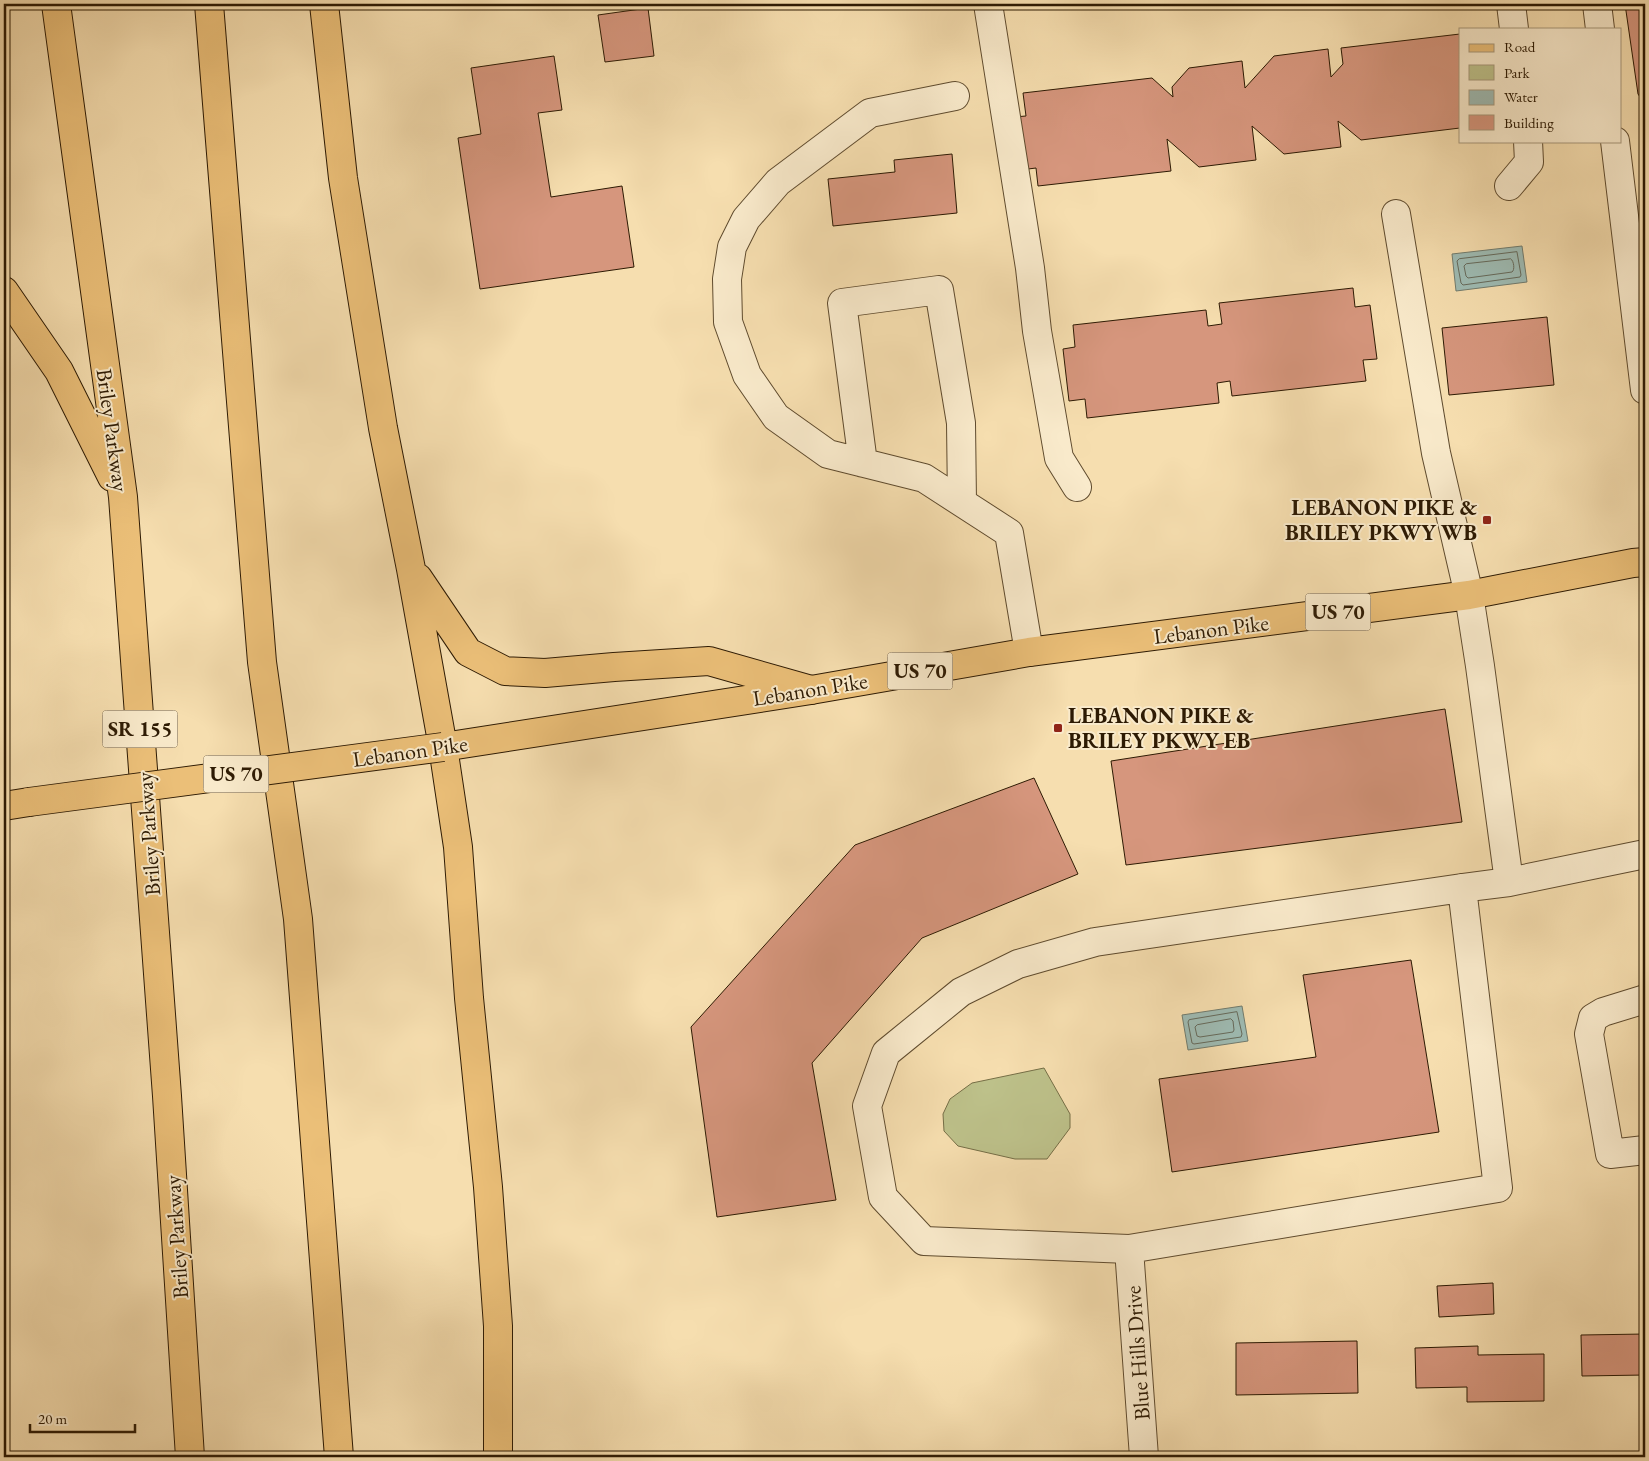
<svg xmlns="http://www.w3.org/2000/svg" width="1649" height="1461" viewBox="0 0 1649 1461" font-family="'EB Garamond',serif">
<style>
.green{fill:#bdc18a;stroke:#756e46}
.water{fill:#9ebbb3;stroke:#717b6d}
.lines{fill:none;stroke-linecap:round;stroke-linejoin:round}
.shore{stroke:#666a5b;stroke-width:1}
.building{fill:#d6967d;stroke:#2d1a03}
.minor-casing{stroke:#5f4b2e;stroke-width:30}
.major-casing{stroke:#2d1a03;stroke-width:30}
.highway-casing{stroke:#2d1a03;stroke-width:30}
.minor{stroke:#f9eacb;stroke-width:28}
.major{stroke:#ebbf78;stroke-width:28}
.highway{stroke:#ebbf78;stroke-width:28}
.major-bridge-casing{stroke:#2d1a03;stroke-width:30;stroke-linecap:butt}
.major-bridge{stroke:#ebbf78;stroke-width:28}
.poi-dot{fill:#8f2418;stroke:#f9eacb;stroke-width:2}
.labels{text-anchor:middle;stroke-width:4;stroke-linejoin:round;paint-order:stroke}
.shield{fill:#f9eacb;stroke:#6a583f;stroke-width:1}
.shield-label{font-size:21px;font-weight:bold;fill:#2d1a03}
.street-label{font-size:22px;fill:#2d1a03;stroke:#f9eacb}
.poi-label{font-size:22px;font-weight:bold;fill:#2d1a03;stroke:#f9eacb;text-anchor:end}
</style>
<rect width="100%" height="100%" fill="#f6deaf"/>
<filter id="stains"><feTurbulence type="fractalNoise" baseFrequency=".004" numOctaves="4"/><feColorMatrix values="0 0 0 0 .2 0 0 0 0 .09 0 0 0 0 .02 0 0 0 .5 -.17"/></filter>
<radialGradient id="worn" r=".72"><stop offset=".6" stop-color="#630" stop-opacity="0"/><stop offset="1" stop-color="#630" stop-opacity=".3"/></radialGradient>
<path class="green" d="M1044 1068 1070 1114V1128L1047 1159H1015L958 1146 944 1131 943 1114 950 1099 972 1083Z"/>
<path class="water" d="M1522 246 1527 282 1456 291 1452 254Z
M1242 1006 1248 1041 1188 1050 1182 1015Z"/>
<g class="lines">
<path class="shore" d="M1517 252 1521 275 1520 277 1463 285 1461 283 1457 261 1459 259Z
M1511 259C1514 261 1515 270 1512 272L1468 278 1466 276 1464 266 1466 264Z
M1237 1012 1242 1034 1241 1037 1194 1044 1192 1043 1188 1022 1189 1020Z
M1231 1019 1233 1021 1234 1030 1233 1032 1200 1037 1197 1036 1195 1027 1197 1025Z"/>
</g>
<path class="building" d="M1625 4H1645V104L1638 94Z
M648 8 654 56 605 62 598 15Z
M1460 34V128L1361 140 1338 121 1341 147 1284 154 1252 126 1256 160 1199 167 1167 139 1171 171 1038 186 1036 168 1020 170 1014 117 1026 116 1023 93 1152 78 1173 97 1172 87 1189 68 1242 61 1245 88 1274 56 1328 49 1331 77 1343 64 1341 48Z
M554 56 562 110 538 113 551 197 622 186 634 267 480 289 458 138 481 134 471 68Z
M952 154 957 213 833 226 828 179 895 172 894 160Z
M1353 288 1355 307 1370 305 1377 359 1363 360 1366 381 1232 396 1230 381 1217 383 1219 403 1087 418 1085 399 1069 401 1063 349 1075 347 1073 325 1206 310 1208 326 1222 324 1219 303Z
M1547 317 1554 385 1449 395 1442 328Z
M1445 709 1462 822 1126 865 1111 761Z
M1034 778 1078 874 922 938 812 1063 836 1200 717 1217 691 1027 855 845Z
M1411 960 1439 1132 1172 1172 1159 1079 1316 1057 1303 975Z
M1493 1283 1494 1314 1439 1317 1437 1286Z
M1645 1334V1375L1582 1376 1581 1335Z
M1357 1341 1358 1393 1236 1395V1343Z
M1478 1346V1355L1544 1354V1401L1467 1402V1387L1416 1388 1415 1348Z"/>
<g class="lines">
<defs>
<path id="minor" d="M988 4 1030 268 1037 331 1059 458 1077 487
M1511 4 1514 29
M1597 4 1600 29
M955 96 870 113 778 182 746 219 732 247 727 279 728 322 747 375 776 417 828 454 924 478 1009 533 1029 652
M1615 141 1645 390
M1509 186 1529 162 1528 141
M1396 214 1436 453 1469 595 1480 666 1509 882
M863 463 842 303 939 290 961 423 962 502
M1462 888 1498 1188 1129 1249 924 1241 883 1197 867 1106 886 1053 961 992 1018 964 1095 942 1462 888 1509 882 1645 854
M1645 999 1603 1012 1593 1018 1589 1034 1610 1154 1645 1150
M1129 1249 1144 1457"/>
<path id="major" d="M443 747 811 690 1029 652 1469 595 1633 563 1645 562
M4 806 29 802"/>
<path id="highway" d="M56 4 123 497 167 1096 190 1457
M209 4 262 662 298 919 339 1457
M324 4 343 178 383 428 411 569 443 747 458 847 469 998 488 1187 498 1326V1457
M4 291 59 371 112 477
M418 578 468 652 505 671 545 673 614 667 709 661 811 690"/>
</defs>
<use href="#minor" class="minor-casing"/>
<use href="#major" class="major-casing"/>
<use href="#highway" class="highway-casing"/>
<use href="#minor" class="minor"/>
<use href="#major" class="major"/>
<use href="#highway" class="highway"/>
<defs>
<path id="major-bridge" d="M29 802 443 747"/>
</defs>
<use href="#major-bridge" class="major-bridge-casing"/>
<use href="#major-bridge" class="major-bridge"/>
</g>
<g class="poi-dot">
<rect x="1482" y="515" width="10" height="10" rx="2.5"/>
<rect x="1053" y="723" width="10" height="10" rx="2.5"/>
</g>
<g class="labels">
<g class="shield">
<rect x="1305.5" y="593.5" width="65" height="37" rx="4"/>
<rect x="887.5" y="652.5" width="65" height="37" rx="4"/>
<rect x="102.5" y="710.5" width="75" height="37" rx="4"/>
<rect x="203.5" y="755.5" width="65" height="37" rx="4"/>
</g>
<g class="shield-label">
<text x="1338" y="619">US 70</text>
<text x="920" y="678">US 70</text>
<text x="140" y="736">SR 155</text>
<text x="236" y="781">US 70</text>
</g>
<g class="street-label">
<text transform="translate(113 430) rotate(82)" y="8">Briley Parkway</text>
<text transform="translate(1211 629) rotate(-7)" y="8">Lebanon Pike</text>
<text transform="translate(810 689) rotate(-9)" y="8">Lebanon Pike</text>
<text transform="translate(410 751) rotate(-8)" y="8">Lebanon Pike</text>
<text transform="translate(148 834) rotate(-94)" y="8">Briley Parkway</text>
<text transform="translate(176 1237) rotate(-94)" y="8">Briley Parkway</text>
<text transform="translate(1137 1353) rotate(-94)" y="8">Blue Hills Drive</text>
</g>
<g class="poi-label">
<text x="1477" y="515">LEBANON PIKE &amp;<tspan x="1477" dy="25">BRILEY PKWY WB</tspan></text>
<text x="1068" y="723" text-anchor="start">LEBANON PIKE &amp;<tspan x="1068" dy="25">BRILEY PKWY EB</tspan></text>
</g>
</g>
<rect width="1649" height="1461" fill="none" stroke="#f6deaf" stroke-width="20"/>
<rect x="5" y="5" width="1639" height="1451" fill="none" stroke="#2d1a03" stroke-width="2.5"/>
<rect x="10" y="10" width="1629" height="1441" fill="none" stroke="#2d1a03"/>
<rect x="1459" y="28" width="162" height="115" fill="#f9eacb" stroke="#a7977b"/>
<rect x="1469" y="44" width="25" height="8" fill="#ebbf78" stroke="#a7977b"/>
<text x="1504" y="52" font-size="15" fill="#2d1a03">Road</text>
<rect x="1469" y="65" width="25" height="15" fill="#bdc18a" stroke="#a7977b"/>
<text x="1504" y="78" font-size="15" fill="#2d1a03">Park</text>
<rect x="1469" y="90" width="25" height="15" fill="#9ebbb3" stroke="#a7977b"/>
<text x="1504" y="102" font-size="15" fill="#2d1a03">Water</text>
<rect x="1469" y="115" width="25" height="15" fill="#d6967d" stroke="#a7977b"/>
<text x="1504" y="128" font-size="15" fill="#2d1a03">Building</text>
<path d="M30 1424v8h105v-8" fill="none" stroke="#2d1a03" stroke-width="2.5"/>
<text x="38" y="1424" font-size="15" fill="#2d1a03" stroke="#f9eacb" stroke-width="4" paint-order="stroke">20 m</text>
<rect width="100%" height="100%" filter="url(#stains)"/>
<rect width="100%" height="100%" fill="url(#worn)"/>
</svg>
